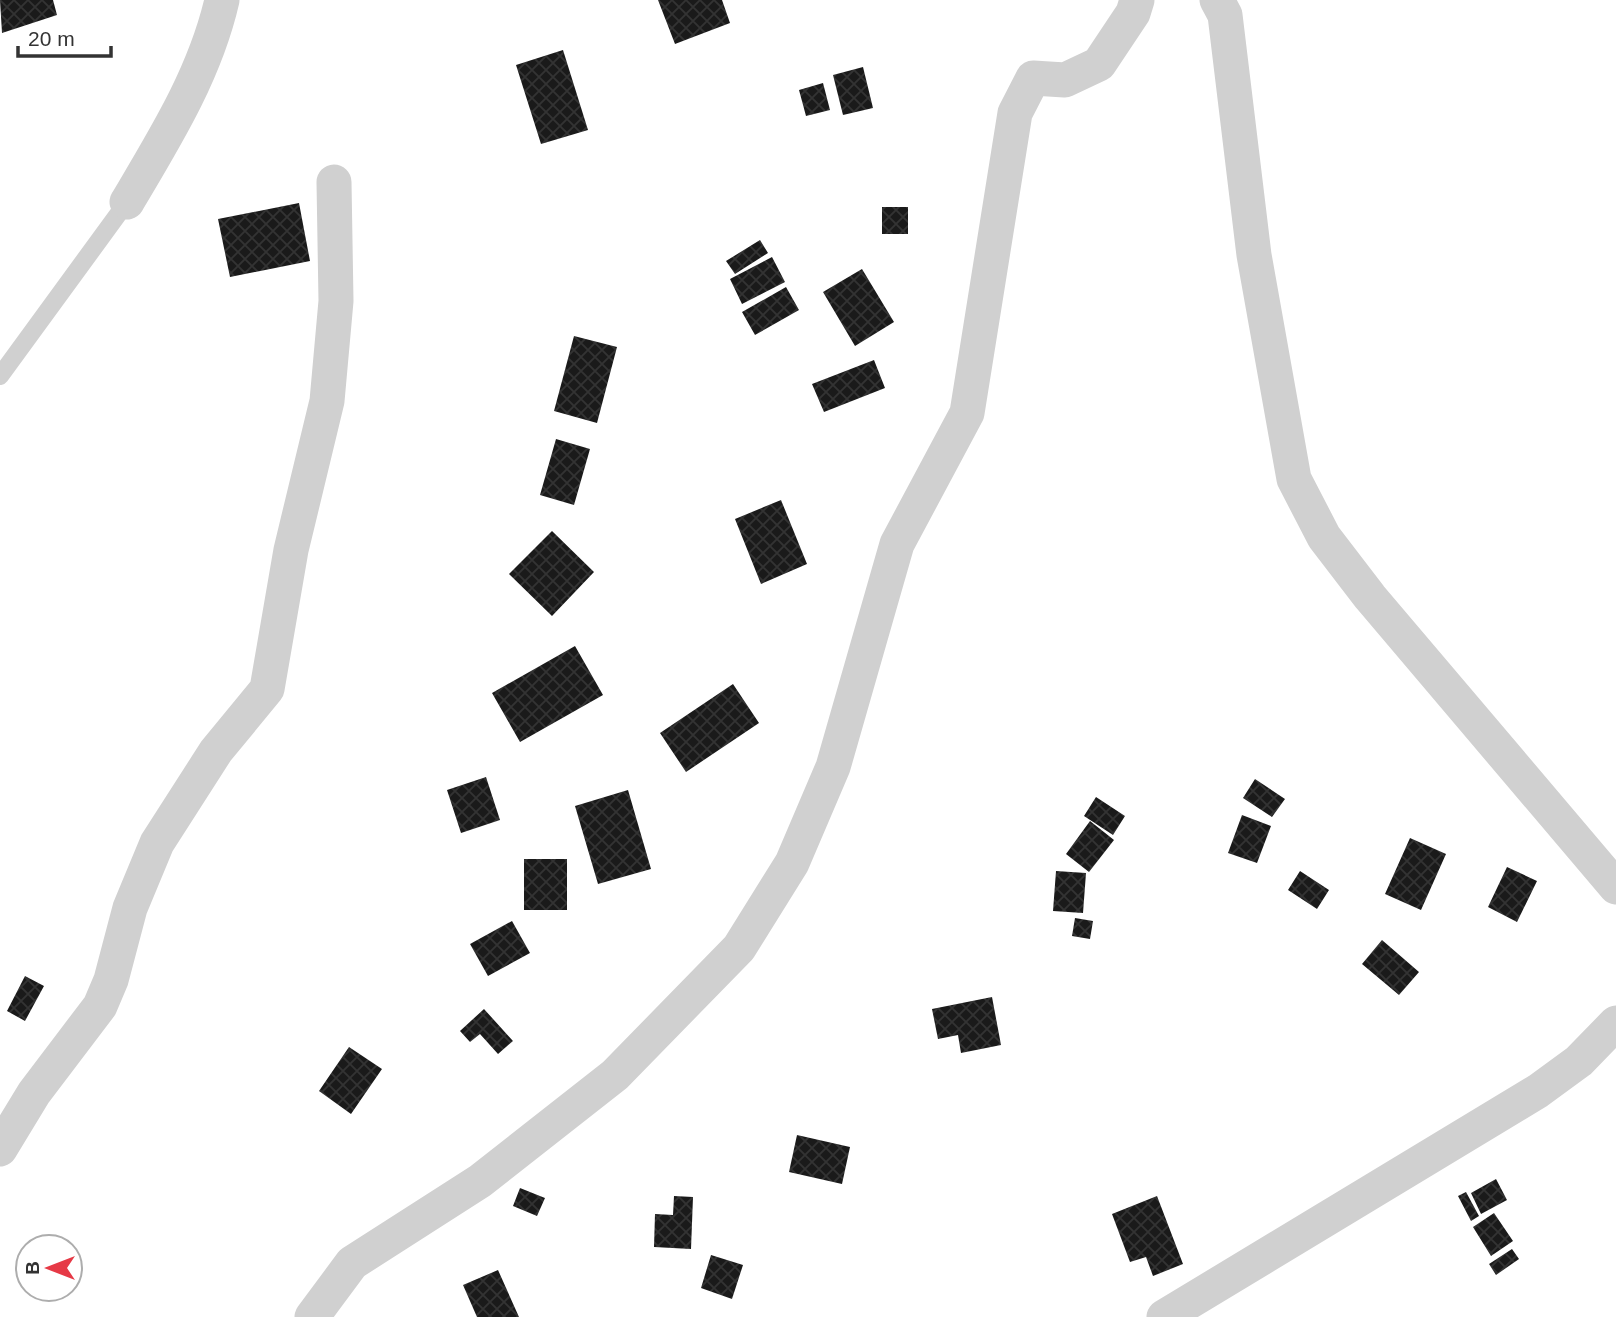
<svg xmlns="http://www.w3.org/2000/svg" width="1616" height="1317" viewBox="0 0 1616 1317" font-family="Arial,sans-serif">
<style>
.building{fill:url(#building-cross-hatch)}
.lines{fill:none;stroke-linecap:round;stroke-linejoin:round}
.service{stroke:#d0d0d0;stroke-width:18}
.minor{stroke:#d0d0d0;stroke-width:35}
</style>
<defs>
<pattern id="building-cross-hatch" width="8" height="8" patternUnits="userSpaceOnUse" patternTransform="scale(1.75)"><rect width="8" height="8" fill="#1a1a1a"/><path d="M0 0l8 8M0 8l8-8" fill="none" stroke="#333"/></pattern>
</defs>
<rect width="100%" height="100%" fill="#fff"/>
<path class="building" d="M0 0H53L57 15 2 33Z
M658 0H722L730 23 675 44Z
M563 50 588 130 541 144 516 65Z
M863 67 873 108 843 115 833 75Z
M823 83 830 110 806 116 799 90Z
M299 203 310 261 230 277 218 219Z
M882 207H908V234H882Z
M760 240 768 253 735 274 726 261Z
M772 257 785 282 742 304 730 279Z
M862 269 894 322 855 346 823 292Z
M786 287 799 310 755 335 742 312Z
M574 336 617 347 597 423 554 411Z
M874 360 885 388 824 412 812 384Z
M556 439 590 449 574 505 540 495Z
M781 500 807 564 761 584 735 519Z
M552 531 594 572 552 616 509 574Z
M575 646 603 695 520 742 492 693Z
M733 684 759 723 686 772 660 733Z
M486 777 500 820 461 833 447 790Z
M1255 779 1285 799 1272 817 1243 798Z
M628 790 651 869 598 884 575 806Z
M1096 797 1125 816 1113 835 1084 816Z
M1242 815 1271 826 1257 863 1228 853Z
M1090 821 1114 840 1089 872 1066 854Z
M1410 838 1446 854 1421 910 1385 894Z
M524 859H567V910H524Z
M1507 867 1537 881 1517 922 1488 907Z
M1056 871 1086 873 1083 913 1053 911Z
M1300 871 1329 890 1317 909 1288 890Z
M1075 918 1093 921 1090 939 1072 936Z
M512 921 530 953 488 976 470 944Z
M1382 940 1419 972 1399 995 1362 964Z
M25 976 44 986 25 1021 7 1011Z
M992 997 1001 1045 961 1053 958 1035 938 1039 932 1009Z
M484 1009 513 1041 498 1054 480 1034 470 1042 460 1031Z
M349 1047 382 1069 351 1114 319 1091Z
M797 1135 850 1147 842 1184 789 1172Z
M1496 1179 1507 1200 1481 1214 1471 1193Z
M520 1188 545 1198 537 1216 513 1206Z
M1466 1192 1479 1216 1471 1221 1458 1196Z
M674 1196 693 1197 691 1249 654 1247 655 1214 673 1215Z
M1157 1196 1183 1264 1153 1276 1146 1257 1130 1262 1112 1214Z
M1494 1213 1513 1241 1491 1256 1473 1227Z
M1512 1249 1519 1259 1496 1275 1489 1264Z
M711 1255 743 1265 732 1299 701 1288Z
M498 1270 519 1317H477L463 1285Z"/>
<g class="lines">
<path class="service" d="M0 376 127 202"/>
<path class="minor" d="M1217 0 1225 15 1254 255 1294 479 1324 537 1370 597 1616 887
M127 202C165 138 205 74 222 0
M0 1149 34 1093 100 1006 111 980 130 908 157 843 216 751 267 689 291 550 327 401 336 301 334 182
M312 1317 352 1263 480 1181 615 1075 739 948 792 863 833 767 897 544 967 413 1015 113 1033 78 1065 80 1099 64 1133 13 1137 0
M1164 1317 1538 1091 1579 1061 1616 1023"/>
</g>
<g transform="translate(49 1268) rotate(270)"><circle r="33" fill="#ffffff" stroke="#adadad" stroke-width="2"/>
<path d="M0-5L12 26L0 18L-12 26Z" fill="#e63946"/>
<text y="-10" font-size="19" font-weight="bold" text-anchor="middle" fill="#333333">B</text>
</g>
<path d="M18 46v10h93v-10" fill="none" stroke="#333333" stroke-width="3.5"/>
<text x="28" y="46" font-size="21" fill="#333333" stroke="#ffffff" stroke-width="5" paint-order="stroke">20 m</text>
</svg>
